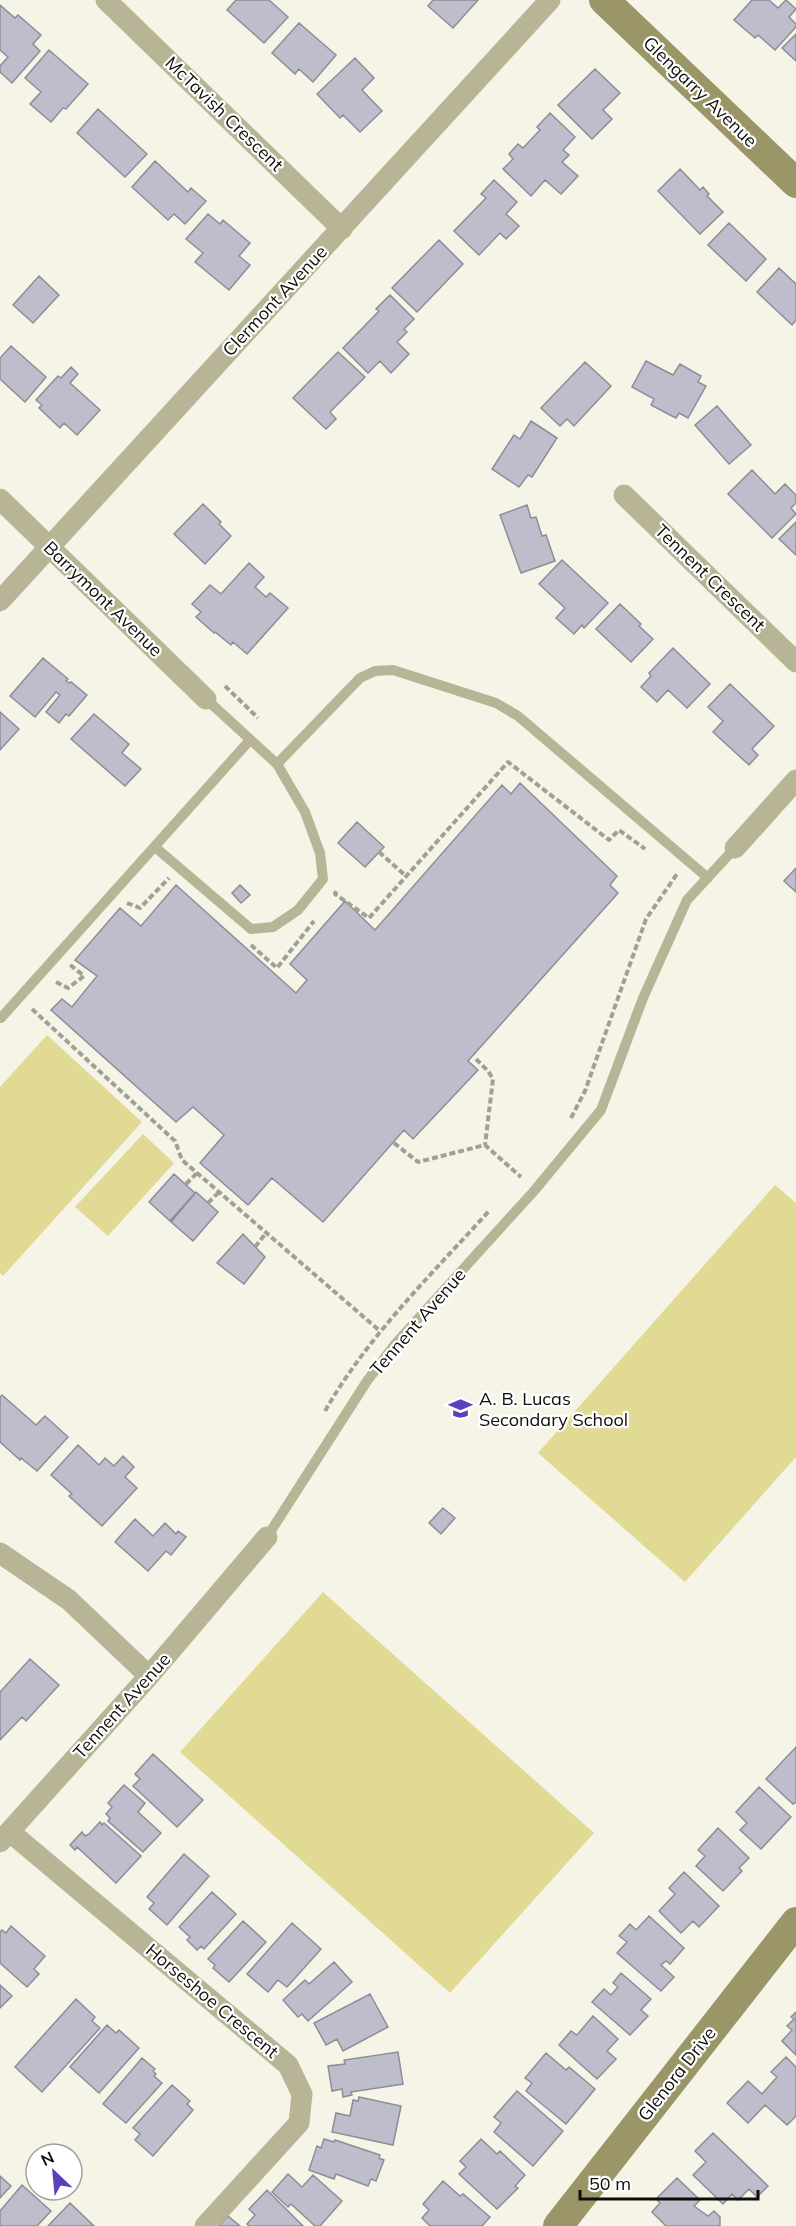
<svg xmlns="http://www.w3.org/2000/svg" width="796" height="2226" viewBox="0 0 796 2226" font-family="Mulish,sans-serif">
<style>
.green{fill:#e1da95}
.building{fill:#bdbdcb;stroke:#8d8d9a;stroke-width:1.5}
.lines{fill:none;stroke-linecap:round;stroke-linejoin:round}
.path{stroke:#a0a095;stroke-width:4;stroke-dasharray:6 3;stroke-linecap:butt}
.lane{stroke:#b7b596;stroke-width:10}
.street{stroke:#b7b596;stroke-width:21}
.secondary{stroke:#9a9668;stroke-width:30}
.labels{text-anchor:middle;stroke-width:4.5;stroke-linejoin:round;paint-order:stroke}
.street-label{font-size:18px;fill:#0e0e09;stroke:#fff}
.poi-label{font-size:18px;fill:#0e0e09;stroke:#fff;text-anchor:start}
</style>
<rect width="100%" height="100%" fill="#f5f4e6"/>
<path class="green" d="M47 1035 142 1122 3 1276 0 1273V1087Z
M143 1134 174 1163 108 1236 75 1207Z
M775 1185 796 1203V1457L685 1582 538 1453Z
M323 1592 594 1833 450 1993 180 1752Z"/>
<path class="building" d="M236 0H269L288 17 264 43 227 10Z
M433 0H478L453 28 428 6Z
M752 0H769L778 8 786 0 796 9 789 17 796 24V27L775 50 758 35 755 38 734 20Z
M0 5 15 18 18 15 41 35 33 44 40 51 12 83 0 72V66L8 57 0 50Z
M299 23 336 55 313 82 299 69 295 74 272 53Z
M796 34V61L782 48Z
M49 50 88 84 66 109 63 108 51 122 30 104 41 92 25 78Z
M355 58 374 78 362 90 382 111 360 132 343 115 340 118 317 94Z
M595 69 620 93 603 110 612 119 592 139 558 105Z
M98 109 147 154 125 177 77 133Z
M550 113 575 137 563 150 569 155 562 162 578 176 561 194 545 180 531 196 503 169 513 159 509 154 518 144 523 148 540 130 537 127Z
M155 161 188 192 191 188 206 201 185 224 174 214 168 220 132 187Z
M680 169 700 190 703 187 709 194 707 196 723 212 700 234 658 191Z
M494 180 517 202 506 214 519 226 506 239 500 233 479 255 454 231 486 198 481 194Z
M208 214 220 224 223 220 250 243 239 256 250 265 229 290 195 262 203 253 186 239Z
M729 223 766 259 746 281 708 245Z
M439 240 463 264 417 312 392 288Z
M779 268 796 284V320L792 325 757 292Z
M39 276 59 295 33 323 13 305Z
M390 295 414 319 404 329 407 332 397 342 409 354 391 373 380 361 368 373 343 348 379 311 376 309Z
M11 346 46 377 25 402 0 379V358Z
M338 352 365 377 330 412 336 419 326 429 293 398Z
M646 361 673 375 680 364 701 376 698 382 706 386 688 418 679 413 676 418 670 415 651 405 654 399 632 387Z
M585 362 611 386 574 426 567 419 560 426 541 408Z
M71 367 78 374 70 383 100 410 77 435 64 423 60 428 39 408 42 405 36 400 58 376 61 378Z
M717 406 751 445 729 464 695 425Z
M531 421 557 438 532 477 528 475 519 487 492 469 514 435 520 439Z
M752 470 775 494 785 484 796 495V503L791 508 796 514 772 538 728 494Z
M203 504 221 522 219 524 231 536 205 564 174 534Z
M527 505 531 518 536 517 542 536 546 535 555 561 521 573 500 515Z
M796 522V555L779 539Z
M562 560 608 603 584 628 582 625 574 634 556 618 565 608 539 584Z
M249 563 264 577 255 587 266 597 270 593 288 608 247 654 233 642 231 645 215 632 214 633 196 617 201 612 192 604 210 585 221 594Z
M620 604 641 624 639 626 653 639 631 662 596 629Z
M673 648 710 684 687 708 668 690 657 702 641 687 651 676 649 673Z
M43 658 68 679 66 681 69 683 71 682 87 695 69 716 66 714 59 723 46 712 60 695 56 692 35 717 10 696Z
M730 684 774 726 752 749 758 755 749 765 713 732 723 721 708 707Z
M0 712 19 729 0 750Z
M94 714 129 744 122 753 141 769 125 786 71 739Z
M520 783 617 876 610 885 618 893 468 1061 478 1070 413 1139 404 1130 323 1222 272 1178 248 1205 200 1163 224 1135 193 1107 176 1122 51 1010 62 999 72 1007 97 976 75 960 120 908 141 926 176 885 296 993 307 980 290 964 345 901 375 930 502 785 511 794Z
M357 822 384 847 365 867 338 843Z
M796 868V892L784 881Z
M240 885 250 895 241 903 232 893Z
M174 1174 195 1193 170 1221 149 1202Z
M196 1192 218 1212 193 1241 171 1222Z
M243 1234 265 1257 244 1284 217 1263Z
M2 1395 36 1425 45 1416 68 1437 37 1471 21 1458 20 1460 0 1442V1397Z
M78 1445 99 1465 105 1458 114 1466 123 1456 134 1467 125 1477 137 1488 102 1526 69 1496 72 1494 51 1475Z
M443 1508 455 1518 441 1534 429 1523Z
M135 1519 153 1536 165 1523 176 1534 178 1531 186 1537 171 1555 166 1551 148 1571 115 1542Z
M30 1659 59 1685 26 1721 22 1717 0 1740V1692Z
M796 1747V1802L793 1804 766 1779Z
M153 1754 203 1800 177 1827 133 1786 140 1779 135 1774Z
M124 1785 145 1803 138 1812 161 1833 143 1852 108 1821 110 1818 106 1814 112 1807 108 1803Z
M759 1787 791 1817 761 1849 740 1830 747 1823 736 1812Z
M100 1822 102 1825 104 1823 141 1856 116 1883 77 1847 75 1850 70 1845 82 1832 85 1836 89 1834Z
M718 1828 749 1858 739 1868 742 1871 723 1891 696 1866 705 1856 698 1850Z
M184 1854 209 1876 167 1925 149 1909 154 1903 147 1897Z
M684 1872 719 1906 699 1927 693 1921 681 1933 659 1911 675 1894 669 1888Z
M212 1892 236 1914 204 1949 201 1946 197 1950 187 1940 190 1937 179 1927Z
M649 1916 684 1948 670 1964 666 1961 661 1965 674 1977 661 1991 617 1953 627 1942 619 1936 630 1924 636 1930Z
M243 1921 266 1942 229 1982 213 1968 215 1965 208 1959Z
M292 1923 321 1949 287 1987 278 1980 268 1992 247 1974Z
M11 1926 45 1956 34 1969 39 1974 27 1987 0 1963V1932L2 1930 6 1933Z
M334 1962 352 1982 308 2021 302 2014 298 2017 283 2000 305 1980 309 1984Z
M621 1973 651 1999 641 2010 648 2016 630 2035 592 2002 604 1989 611 1995 618 1987 613 1983Z
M0 1985 12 1996 0 2008Z
M370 1994 388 2027 343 2051 337 2039 326 2045 314 2023Z
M76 1999 95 2017 92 2021 100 2028 42 2092 15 2067Z
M796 2012V2055L782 2041 792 2030 787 2026 794 2019 791 2017Z
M593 2016 618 2039 607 2051 616 2059 597 2079 559 2045 571 2031 577 2035Z
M107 2025 116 2033 119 2030 139 2048 99 2093 70 2067Z
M398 2052 403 2084 351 2092 352 2095 343 2097 342 2089 332 2091 328 2066 345 2064 344 2060Z
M546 2053 566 2070 569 2067 595 2089 566 2124 526 2091 532 2083 525 2078Z
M786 2057 796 2067V2116L787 2125 765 2105 748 2123 727 2103 748 2081 762 2094 777 2077 771 2072Z
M142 2058 155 2069 153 2071 156 2074 154 2076 162 2083 126 2123 103 2104Z
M172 2085 190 2101 187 2104 193 2110 153 2156 135 2140 140 2134 133 2128Z
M517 2091 563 2131 533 2166 494 2132 501 2123 494 2117Z
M359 2097 401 2106 393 2145 332 2132 336 2113 350 2116 353 2100 358 2101Z
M713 2133 768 2186 757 2197 749 2189 738 2200 732 2194 723 2204 693 2175 706 2162 695 2151Z
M324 2139 334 2142 335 2140 380 2155 379 2158 384 2160 376 2181 371 2179 368 2186 336 2174 334 2179 309 2170 317 2146 321 2148Z
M481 2139 497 2154 500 2151 525 2175 515 2186 518 2188 497 2209 459 2174 466 2167 460 2161Z
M288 2174 302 2187 313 2175 342 2201 320 2226H315L291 2204 288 2207 272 2192Z
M0 2176 11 2186 0 2198Z
M677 2178 700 2200 694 2206 708 2216 714 2211 720 2217V2226H666L652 2212 660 2203 656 2199Z
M443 2181 460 2196 463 2194 490 2217 482 2226H430L422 2218 429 2210 423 2204Z
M22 2185 51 2211 37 2226H0V2211Z
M267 2190 303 2226H249L247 2224 255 2215 249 2209Z
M70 2203 94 2226H48Z
M228 2216 240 2226H219Z"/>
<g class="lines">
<path class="path" d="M225 686 258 718
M379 852 406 876
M336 891 335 894 369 918 508 762 609 840 619 830 645 849
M127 903 140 908 169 878
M251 945 277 968 314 921
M56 982 68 988 84 976 69 964
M32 1009 175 1141 182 1160 380 1331
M476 1059 488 1071 493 1079 485 1145
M571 1118 585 1091 646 919 677 874
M394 1143 418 1162 485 1145 521 1177
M186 1184 197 1173
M208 1203 219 1192
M255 1247 266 1233
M325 1411C368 1336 431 1275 489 1211"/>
<path class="lane" d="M277 764 360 678 375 671 393 670 496 703 518 716 708 878
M155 847 251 929 273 927 298 910 323 879 320 853 305 812 277 764 206 699
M1 1018 250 740
M267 1537 367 1381 396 1343 534 1191 601 1110 643 998 687 900 735 848"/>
<path class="street" d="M106 0 342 229
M624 495 796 662
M0 499 206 699
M0 601 550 0
M735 848 796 780
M0 1553 69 1600 149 1676
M10 1832 288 2065 302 2094 299 2123 205 2226
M0 1842 149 1676 267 1537"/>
<path class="secondary" d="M604 0 796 183
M558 2226 796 1922"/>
</g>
<defs>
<symbol id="school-bare" viewBox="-9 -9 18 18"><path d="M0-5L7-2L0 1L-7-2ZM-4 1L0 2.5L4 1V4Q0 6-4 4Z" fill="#5a41b9" stroke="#fff" stroke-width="2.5" paint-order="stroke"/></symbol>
</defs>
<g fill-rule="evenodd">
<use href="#school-bare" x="444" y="1392" width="33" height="33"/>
</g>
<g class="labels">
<g class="street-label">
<text transform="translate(700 92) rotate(44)" y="6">Glengarry Avenue</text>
<text transform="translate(224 114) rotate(44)" y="6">McTavish Crescent</text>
<text transform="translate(275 301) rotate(-47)" y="6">Clermont Avenue</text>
<text transform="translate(710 578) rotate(44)" y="6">Tennent Crescent</text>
<text transform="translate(103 599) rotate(44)" y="6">Barrymont Avenue</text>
<text transform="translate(418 1322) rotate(-49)" y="6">Tennent Avenue</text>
<text transform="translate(122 1706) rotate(-48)" y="6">Tennent Avenue</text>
<text transform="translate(212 2001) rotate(40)" y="6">Horseshoe Crescent</text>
<text transform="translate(677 2074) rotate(-52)" y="6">Glenora Drive</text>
</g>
<g class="poi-label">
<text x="479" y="1405">A. B. Lucas<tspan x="479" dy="21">Secondary School</tspan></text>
</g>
</g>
<g transform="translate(54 2172) rotate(334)"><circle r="28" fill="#ffffff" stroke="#9f9f9d" stroke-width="1.5"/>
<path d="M0-4.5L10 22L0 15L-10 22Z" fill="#5a41b9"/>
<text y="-9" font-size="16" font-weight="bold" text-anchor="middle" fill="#0e0e09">N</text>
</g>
<path d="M580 2190v9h178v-9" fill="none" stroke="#0e0e09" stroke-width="3"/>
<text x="589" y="2190" font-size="18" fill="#0e0e09" stroke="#ffffff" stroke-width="4.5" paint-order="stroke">50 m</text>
</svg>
